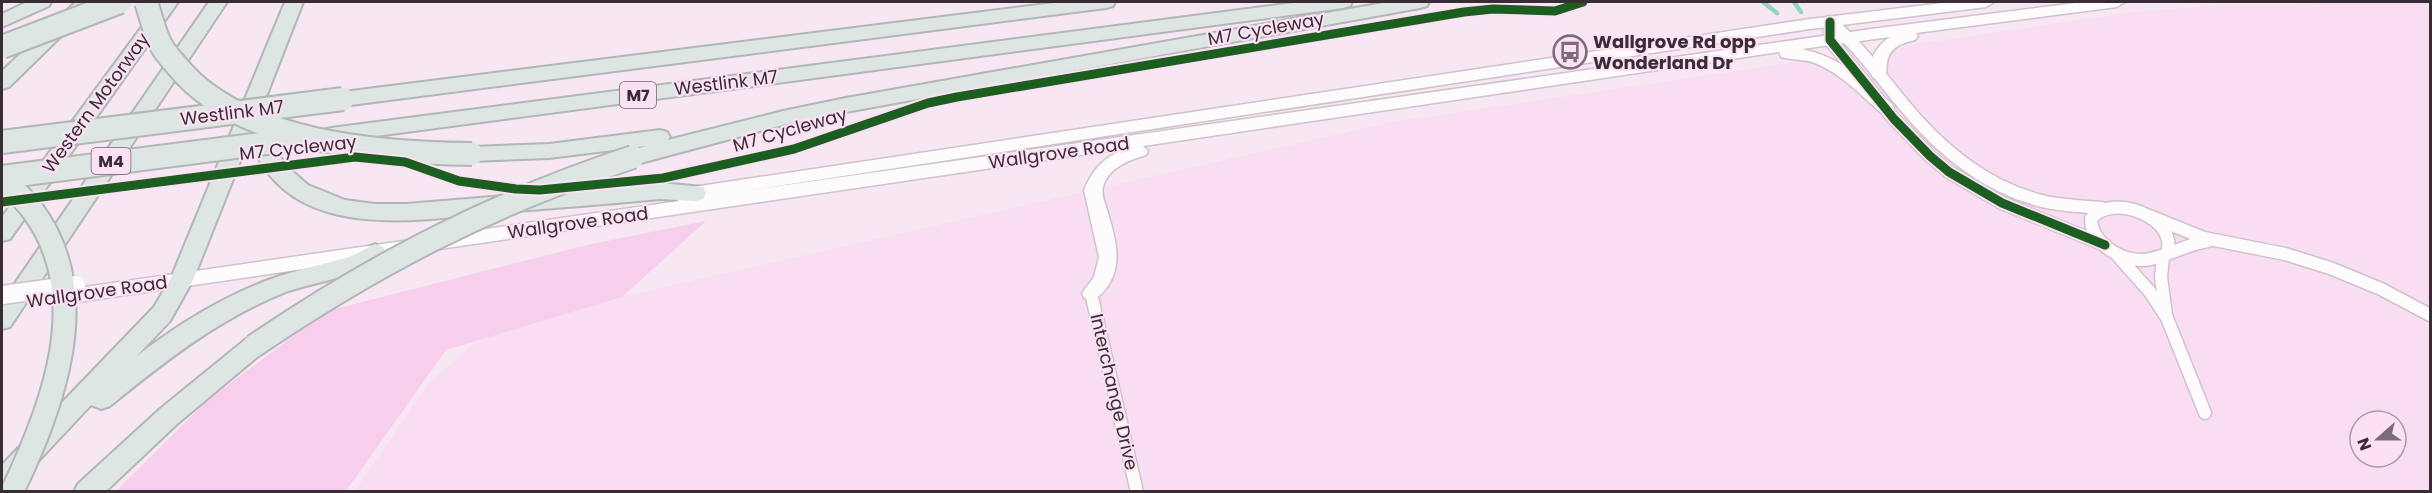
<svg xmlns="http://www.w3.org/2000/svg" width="2432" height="493" viewBox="0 0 2432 493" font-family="Poppins,sans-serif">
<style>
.built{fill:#f9ddf2;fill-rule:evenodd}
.green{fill:#f7cfed}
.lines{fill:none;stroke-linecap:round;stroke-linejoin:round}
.stream{stroke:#91d6b6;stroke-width:4.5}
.minor-casing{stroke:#cec2cb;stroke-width:15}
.secondary-casing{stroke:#cec2cb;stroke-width:3}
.motorway-casing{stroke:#b2b6b6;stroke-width:4}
.minor{stroke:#fefbfd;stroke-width:12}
.secondary{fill:#fefbfd;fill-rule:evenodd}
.motorway{fill:#dde6e2;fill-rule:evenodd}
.secondary-bridge-casing{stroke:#cec2cb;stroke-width:21;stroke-linecap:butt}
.motorway-bridge-casing{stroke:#b2b6b6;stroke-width:26;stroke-linecap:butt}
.secondary-bridge{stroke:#fefbfd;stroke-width:18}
.motorway-bridge{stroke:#dde6e2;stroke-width:22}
.cycleway-casing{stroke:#fce1f5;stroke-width:13}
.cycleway{stroke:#1b5e20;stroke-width:9}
.labels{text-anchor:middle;stroke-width:4.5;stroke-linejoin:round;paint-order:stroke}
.shield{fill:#fce1f5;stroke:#74626f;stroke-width:1.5}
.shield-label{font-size:16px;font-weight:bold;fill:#392c35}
.street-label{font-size:18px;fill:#392c35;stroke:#fce1f5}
.poi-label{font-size:18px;font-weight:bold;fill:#392c35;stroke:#fce1f5;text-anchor:start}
</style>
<rect width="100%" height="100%" fill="#f6e7f2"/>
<path class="built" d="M2365 2H2430V491L354 492 431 380 498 325 1392 122 2134 12 2210 6ZM2360 421H2396V457H2360Z"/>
<path class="green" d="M706 221 622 297 446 350 346 491 115 492 208 400 327 311 587 245Z"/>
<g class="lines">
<path class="stream" d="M1763 2 1777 13
M1794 2 1801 12"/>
<defs>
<path id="minor" d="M1830 22V40L1894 119 1930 156 1949 172 2002 203 2105 245
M1830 22C1859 46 1879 75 1903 104 1939 148 1985 187 2042 201 2061 206 2081 206 2101 208
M2137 211 2204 238 2285 254 2330 268 2381 289 2430 315
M2167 254C2168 250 2169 244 2168 240 2162 212 2109 195 2091 219 2091 230 2098 240 2106 247 2145 277 2169 247 2208 241
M2118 256 2150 292 2167 318 2205 413
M2163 257 2161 277 2166 315
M1091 293 1137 492"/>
<path id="secondary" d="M1951 2H1994L1986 7 1810 29 738 192 1871 29 2084 2H2125L2117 7 1916 33 1918 36 1915 40C1902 43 1889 47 1887 63 1886 69 1887 73 1885 78H1873C1866 62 1877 45 1890 37L1802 49C1840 57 1864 80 1892 104L1894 108 1892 112H1880C1860 94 1840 73 1815 63 1804 59 1792 60 1781 57L1779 52 1143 146 1148 151 1146 155C1129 160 1108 168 1103 187 1101 194 1105 203 1107 210 1115 237 1125 267 1104 291 1098 298 1094 301 1084 298L1082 293 1094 277 1099 257 1084 190C1093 168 1106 155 1129 148L71 303 64 301 62 296 64 291 71 289 679 201 674 199 671 195 674 191 680 189 1810 19Z"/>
<path id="motorway" d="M27 2H51L49 6 2 27V14Z
M76 2H96L9 87 2 89V71Z
M160 2H178L10 239 2 241V217Z
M209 2H227L10 327 2 329V302Z
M285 2H303L257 120 268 121 271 126 273 142 284 164 308 185 345 200 375 204H406L660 183 703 187 706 193 703 199 695 201 660 199C608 204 556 208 505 212 435 218 330 238 276 182 263 169 253 152 251 134L193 280 170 321 136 357C175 326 224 296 271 279 296 270 321 265 346 258 356 255 365 248 375 244L383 247 386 253C374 275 311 282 286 292 220 318 164 362 110 406L101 409 91 405 11 490 2 492V465L154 307 171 278Z
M1062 2H1115L1113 6 1106 8 343 106 336 104 333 99 336 94 343 92Z
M1301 2H1352L1350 6 1343 8 331 142 324 140 321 135 324 130 331 128Z
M1389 2H1429L1427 6 1420 8 846 112 783 125 633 165 626 162 622 157 626 152 646 146 549 158 472 161 465 159 461 154 465 149 472 147 549 144 660 130 667 132 670 137 668 140 783 111 846 98Z
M254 336 262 339 266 346 262 353 177 424 105 492H74L78 484 160 409 246 339Z"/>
</defs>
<use href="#minor" class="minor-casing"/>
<use href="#secondary" class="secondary-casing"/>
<use href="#motorway" class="motorway-casing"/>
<use href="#minor" class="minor"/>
<use href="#secondary" class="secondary"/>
<use href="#motorway" class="motorway"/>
<defs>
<path id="secondary-bridge" d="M2 295 76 285"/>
<path id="motorway-bridge" d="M146 2C151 16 154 32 161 45 165 53 172 60 178 67 240 143 380 153 472 154
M2 47 120 2
M2 142 343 99
M2 177 299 139
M2 178C12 189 25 199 33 211 96 296 52 408 12 492
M254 346C376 263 493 203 633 157"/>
</defs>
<use href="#secondary-bridge" class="secondary-bridge-casing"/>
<use href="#motorway-bridge" class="motorway-bridge-casing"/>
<use href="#secondary-bridge" class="secondary-bridge"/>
<use href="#motorway-bridge" class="motorway-bridge"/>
<defs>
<path id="cycleway" d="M1830 22V40L1894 119 1930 156 1949 172 2002 203 2105 245
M2 202 355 157 405 162 459 181 516 189 540 190 663 178 794 149 928 103 957 97 1464 12 1493 9 1555 11 1583 2"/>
</defs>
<use href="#cycleway" class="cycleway-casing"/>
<use href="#cycleway" class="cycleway"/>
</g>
<defs>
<symbol id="bus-ring" viewBox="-11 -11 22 22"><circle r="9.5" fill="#fce1f5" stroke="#7b6d77" stroke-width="1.5"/><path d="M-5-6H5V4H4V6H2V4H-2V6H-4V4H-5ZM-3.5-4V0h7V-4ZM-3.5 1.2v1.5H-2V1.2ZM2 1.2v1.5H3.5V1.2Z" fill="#7b6d77"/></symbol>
</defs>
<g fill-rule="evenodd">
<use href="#bus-ring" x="1551" y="33" width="38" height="38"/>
</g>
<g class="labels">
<g class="shield">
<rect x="620" y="82" width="36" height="26" rx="4.5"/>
<rect x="91.5" y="148" width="39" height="26" rx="4.5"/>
</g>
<g class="shield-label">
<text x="638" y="101">M7</text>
<text x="111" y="167">M4</text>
</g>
<g class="street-label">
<text transform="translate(1266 29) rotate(-10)" y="6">M7 Cycleway</text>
<text transform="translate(726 83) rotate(-7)" y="6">Westlink M7</text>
<text transform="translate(96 103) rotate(-54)" y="6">Western Motorway</text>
<text transform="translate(232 113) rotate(-7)" y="6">Westlink M7</text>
<text transform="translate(790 130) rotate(-16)" y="6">M7 Cycleway</text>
<text transform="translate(298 148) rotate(-6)" y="6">M7 Cycleway</text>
<text transform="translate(1059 153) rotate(-8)" y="6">Wallgrove Road</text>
<text transform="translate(578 223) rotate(-8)" y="6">Wallgrove Road</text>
<text transform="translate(97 292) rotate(-8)" y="6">Wallgrove Road</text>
<text transform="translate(1114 392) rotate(77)" y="6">Interchange Drive</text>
</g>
<g class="poi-label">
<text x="1593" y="48">Wallgrove Rd opp<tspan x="1593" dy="21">Wonderland Dr</tspan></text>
</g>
</g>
<rect width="2432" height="493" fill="none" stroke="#392c35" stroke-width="6"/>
<g transform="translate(2378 439) rotate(249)"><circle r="28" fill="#fce1f5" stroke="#ae99a8" stroke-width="1.5"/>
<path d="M0-4.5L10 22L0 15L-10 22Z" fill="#7b6d77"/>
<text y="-9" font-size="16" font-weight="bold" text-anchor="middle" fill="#392c35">N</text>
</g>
</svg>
